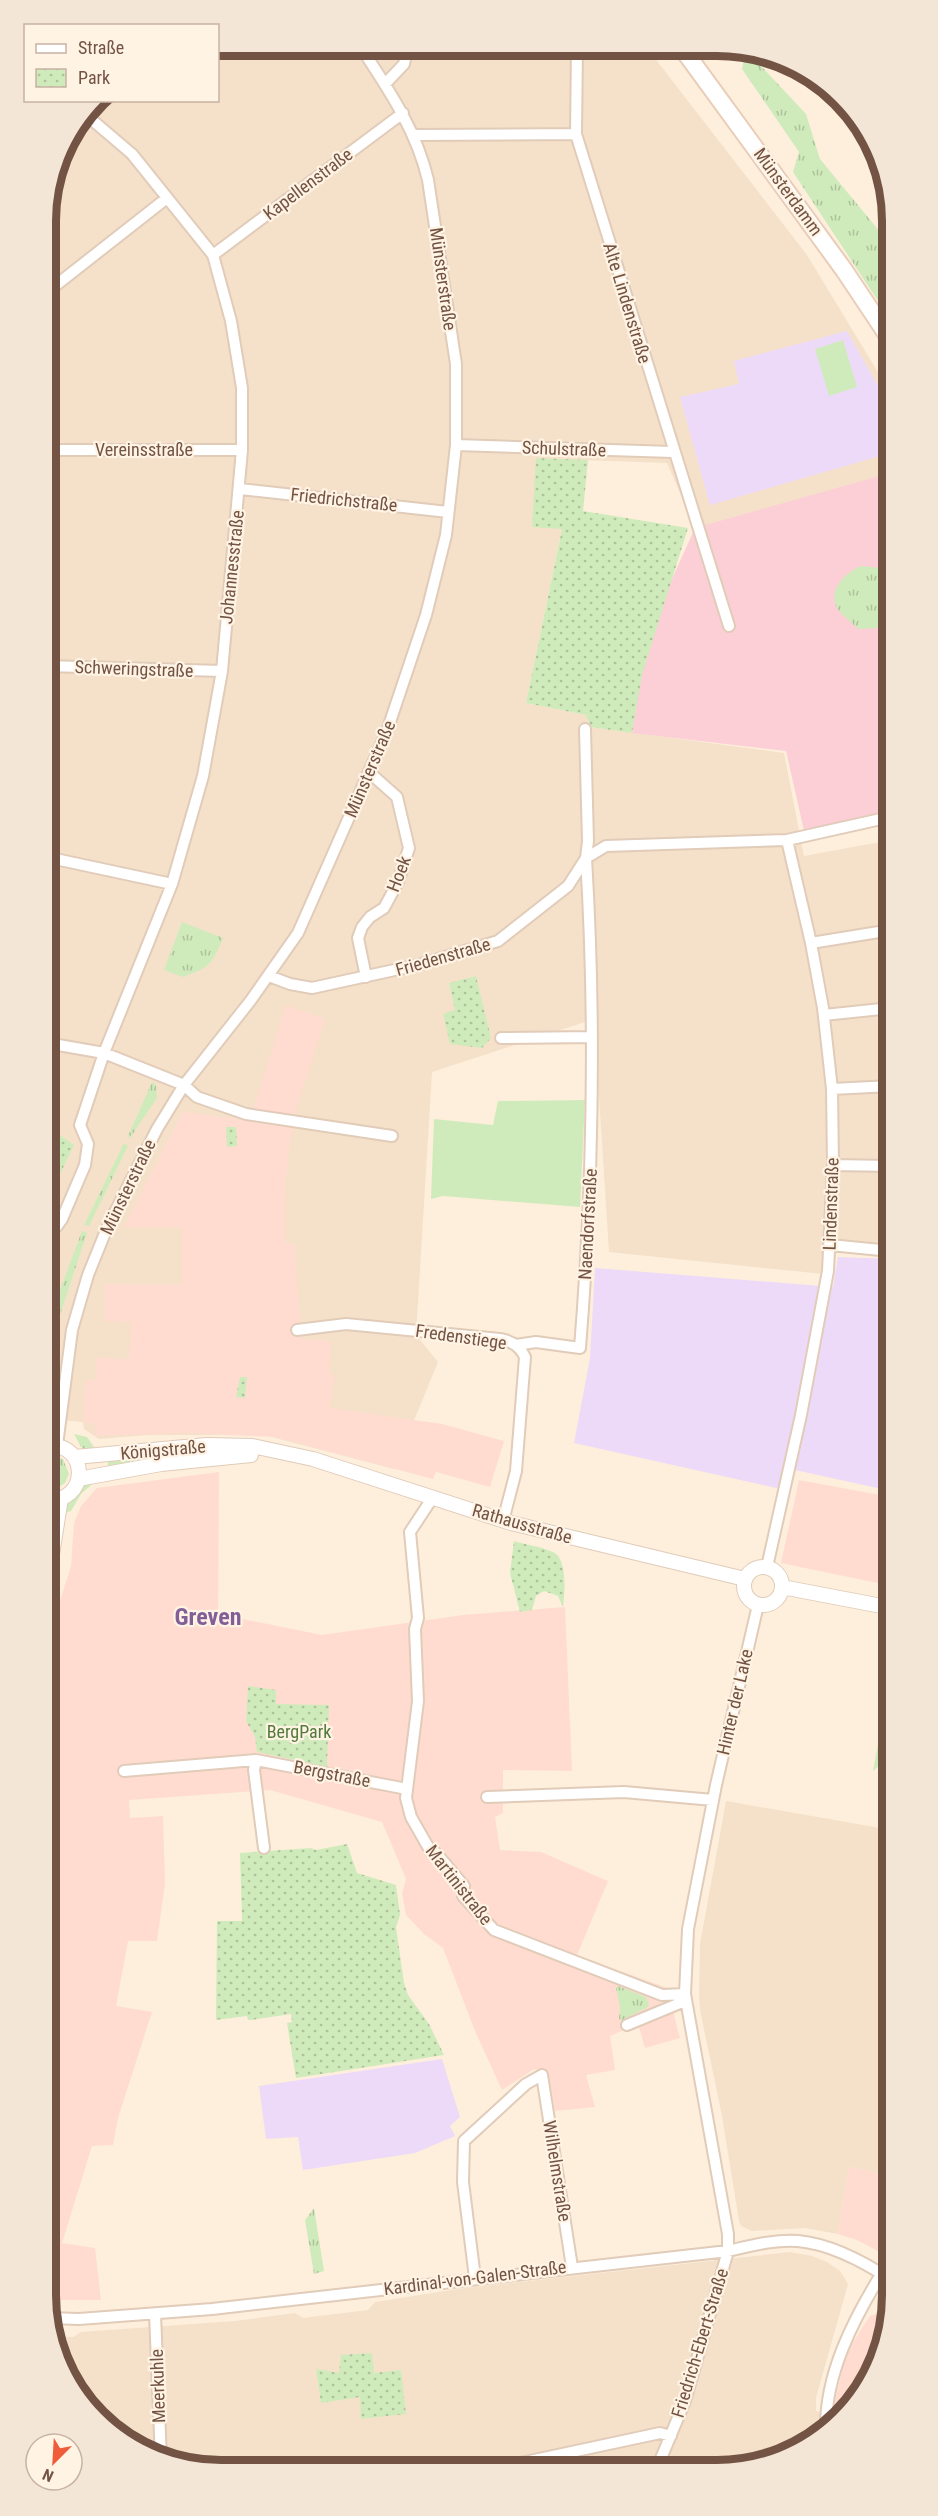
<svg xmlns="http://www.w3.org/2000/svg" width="938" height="2516" viewBox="0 0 938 2516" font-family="'Roboto Condensed',sans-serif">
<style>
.residential{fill:#f5e1ca}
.commercial{fill:#ffdccf}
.education{fill:#eddaf9}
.medical{fill:#fccfd6}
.grass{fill:url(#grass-tufts)}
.park{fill:url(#park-dots)}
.garden{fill:#d0ebbb}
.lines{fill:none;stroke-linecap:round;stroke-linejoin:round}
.minor-casing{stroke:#e1cbb9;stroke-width:14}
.tertiary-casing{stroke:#e1cbb9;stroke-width:16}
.secondary-casing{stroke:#e9cdb8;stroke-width:20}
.minor{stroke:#fff;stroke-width:10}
.tertiary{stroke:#fff;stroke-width:14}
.secondary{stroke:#fff;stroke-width:16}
.labels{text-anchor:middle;stroke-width:4.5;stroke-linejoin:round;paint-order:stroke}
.street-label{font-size:18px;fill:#735344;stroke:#fff3e4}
.park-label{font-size:18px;fill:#517a3c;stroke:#fff3e4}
.district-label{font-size:24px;font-weight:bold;fill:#835f98;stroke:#fff3e4}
.rim{fill:none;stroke:#735344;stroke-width:8}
</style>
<defs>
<pattern id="grass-tufts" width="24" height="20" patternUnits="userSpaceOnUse" patternTransform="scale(1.5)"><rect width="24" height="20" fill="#d0ebbb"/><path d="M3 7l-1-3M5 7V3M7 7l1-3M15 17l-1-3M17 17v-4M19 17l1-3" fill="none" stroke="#adc19a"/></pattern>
<pattern id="park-dots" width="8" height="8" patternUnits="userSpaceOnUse" patternTransform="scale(1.5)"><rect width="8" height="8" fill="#d0ebbb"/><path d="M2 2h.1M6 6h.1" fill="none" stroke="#adc19a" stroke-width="1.8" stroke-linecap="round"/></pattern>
</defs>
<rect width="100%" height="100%" fill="#fdefdc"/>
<path class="residential" d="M221 45 647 48 807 255 890 392V507L695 528 667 463 582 460 562 528 526 703 587 715 591 727 784 753 804 856 891 840V1244L834 1239 833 1275 609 1252 594 1019 432 1072 416 1335 438 1362 394 1469 264 1435H148L99 1439 84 1429 83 1422 47 1419 45 209 63 143 96 101 218 100V46Z
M726 1801 892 1830V2121L883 2174 849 2167 838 2234 805 2228 752 2231 741 2226 739 2221 722 2116 700 2010 699 1995 700 1944Z
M790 2252 812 2256 827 2262 840 2271 848 2284 816 2398V2411L832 2415 833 2425 805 2447 752 2468H187L143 2453 97 2420 68 2383 51 2337H73L81 2332 235 2321 295 2313 303 2318 368 2310 375 2302 465 2288Z"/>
<path class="commercial" d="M286 1005 325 1019 293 1119 286 1177 285 1220V1243H294L301 1339 331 1341 329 1373 335 1376 329 1408 442 1424 504 1441 490 1487 436 1472 433 1479 275 1437 184 1433 95 1436V1423H84L85 1380H97L96 1358 129 1359 131 1322 105 1321V1284L182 1285V1227H124L183 1112 250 1121Z
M219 1472 218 1614 322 1635 463 1615 565 1607 572 1771 503 1770V1813L495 1817 500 1850 541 1852 608 1881 577 1955 667 1988 680 2038 645 2048 638 2024 610 2036 615 2070 586 2075 595 2107 555 2111 549 2076 534 2069 502 2090 475 2031 443 1948 424 1934 406 1915 402 1893 406 1879 382 1822 270 1790 129 1800 130 1818 163 1816 165 1884 157 1941H128L116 2006 152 2012 118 2118 113 2145 92 2146 62 2243 95 2248 101 2300H48L47 1642 71 1566 74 1523 81 1506 97 1488Z
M799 1480 891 1497 892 1586 781 1563Z
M892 2121 893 2259 857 2240 838 2234 849 2167 883 2174Z
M892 2309 880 2362 850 2411 833 2425 832 2415 846 2353 870 2316Z"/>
<path class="education" d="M847 331 890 407V453L710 505 680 397 739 384 734 361Z
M838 1257 891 1259V1491L795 1470 790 1491 574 1443 590 1358 595 1268 833 1287Z
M442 2059 460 2117 450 2126 455 2136 415 2153 303 2170 298 2137 266 2139 259 2086Z"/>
<path class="medical" d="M890 473V814L805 835 786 751 632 733 647 634 695 528Z"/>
<path class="grass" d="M746 50 806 114 820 159 890 244V319L793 172 799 152 742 69Z
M861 566 880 568 890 576V620L877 628 858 629C852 622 842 616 837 608 827 590 846 572 861 566Z
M182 922 223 938C211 966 211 966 183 977L164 970Z
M152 1082 156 1084 157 1098 130 1138 128 1136Z
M124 1143 128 1146 89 1226 84 1225Z
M82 1231 87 1233 60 1315 53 1309Z
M51 1317 57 1320 51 1344 47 1340V1324Z
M74 1434 87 1437 94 1447 88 1451 81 1447Z
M197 1451 195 1456 108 1466V1460Z
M53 1455 63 1459 69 1474 65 1483 56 1489 47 1488V1456Z
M97 1480 81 1494 71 1511 63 1514C67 1500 83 1483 97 1480Z
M890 1680 892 1749 889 1757 873 1771Z
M618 1986 646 1997 649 2003 648 2007 622 2020 619 2019 620 2007 616 1988Z
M314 2208 324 2271 314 2274 305 2220Z"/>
<path class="park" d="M536 458 588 460 583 511 688 528 642 675 632 733 591 727 586 715 526 703 562 529 532 527Z
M476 976 491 1038 482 1048 450 1044 443 1014 455 1010 449 983Z
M226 1127H236L237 1146 227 1147Z
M60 1135 74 1145 47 1201V1162Z
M240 1377H247L245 1398 236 1397Z
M514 1541C526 1545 544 1547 555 1553 567 1561 565 1594 563 1607L558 1596 544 1591 536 1596 532 1610 520 1612 510 1573Z
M248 1686 276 1690V1704L329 1705 327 1767 257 1752 255 1737 246 1721Z
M347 1844 357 1873 396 1885 400 1915 396 1927 404 1983 408 1995 429 2024 444 2055 296 2078 287 2023 292 2022 291 2014 251 2020H248L247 2016 216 2020 217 1921H242L240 1853 311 1848 316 1850Z
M372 2353 374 2373 401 2370 406 2414 361 2419 360 2397 321 2403 316 2369 339 2373 341 2355Z"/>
<path class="garden" d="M843 340 857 387 829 396 815 349Z
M585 1100 580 1207 443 1196 431 1199 434 1119 493 1125 498 1101Z"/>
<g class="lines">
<defs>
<path id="minor" d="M577 47 576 134 729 626
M385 84 404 64 408 46
M414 135 576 134
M213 255 403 113
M46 293 167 198
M456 445 673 452
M46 450H242
M240 489 448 512
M46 666 222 671
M46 857 172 884
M586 858 606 846 787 840 890 817
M811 943 891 930
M269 976 290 984 312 988 422 964 498 941 568 886 586 858 588 841 585 729
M366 977 358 938 362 927 370 917 384 908 398 882 409 848 397 797 370 773
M824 1015 891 1008
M501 1038 592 1037
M47 1043 104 1053 184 1085 197 1097 246 1114 392 1136
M832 1089 891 1086
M833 1165 891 1166
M47 1233 57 1226 62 1219 85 1165 88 1144 80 1125 104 1053 172 884 203 776 222 671 242 450V388L231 321 213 255 132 154 85 114
M830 1245 891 1251
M297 1330 346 1324 500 1339C512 1341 520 1346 525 1357L516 1471 503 1521
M516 1345 536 1342 580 1348C593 1185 596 1022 586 858
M57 1445 72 1330 88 1275 107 1228 157 1129 184 1085 251 1000 298 933 387 731 426 615 446 535 456 445V364L428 180C416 129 388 89 360 46
M433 1497 410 1532 418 1618 415 1629 418 1701 406 1798 411 1817 431 1852 436 1853 464 1886 463 1896 494 1930 662 1995 685 1994
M767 1567 801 1415 828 1271 833 1165 832 1089 823 1008 811 943 787 840
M256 1760 254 1770 264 1848
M124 1771 256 1760 407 1789
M487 1797 624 1792 713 1800
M627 2025 685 2001
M475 2278 463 2182 464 2141 526 2084 542 2075 572 2267
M155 2314 161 2459
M48 2318 79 2319 212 2309 728 2251C750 2246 775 2239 798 2241 831 2244 866 2263 893 2281
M826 2430C825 2374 853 2320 882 2273
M497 2468 660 2433 671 2436
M657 2468 685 2401 728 2251V2234L685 1994 688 1929 716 1785 758 1605"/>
<path id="tertiary" d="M47 1446C91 1442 88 1505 47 1499
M75 1457 207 1445 252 1446 313 1459 511 1523 745 1579
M78 1479 161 1464 251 1455
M744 1586a19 19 0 1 1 38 0a19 19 0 1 1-38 0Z
M47 1586 61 1498
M782 1587 892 1608"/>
<path id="secondary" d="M682 48 844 270 890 339"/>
</defs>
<use href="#minor" class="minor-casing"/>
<use href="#tertiary" class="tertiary-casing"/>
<use href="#secondary" class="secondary-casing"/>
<use href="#minor" class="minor"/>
<use href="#tertiary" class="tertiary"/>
<use href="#secondary" class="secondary"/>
</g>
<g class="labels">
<g class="street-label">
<text transform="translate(308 184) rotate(-37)" y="6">Kapellenstraße</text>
<text transform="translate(788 192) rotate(54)" y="6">Münsterdamm</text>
<text transform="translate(443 279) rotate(82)" y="6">Münsterstraße</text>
<text transform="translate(627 303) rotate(73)" y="6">Alte Lindenstraße</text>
<text transform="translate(564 449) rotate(2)" y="6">Schulstraße</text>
<text x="144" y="456">Vereinsstraße</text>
<text transform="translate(344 500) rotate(6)" y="6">Friedrichstraße</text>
<text transform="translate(232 567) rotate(-84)" y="6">Johannesstraße</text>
<text transform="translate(134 669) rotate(2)" y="6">Schweringstraße</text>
<text transform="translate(370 769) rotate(-67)" y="6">Münsterstraße</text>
<text transform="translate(399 874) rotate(-69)" y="6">Hoek</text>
<text transform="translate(443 957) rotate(-16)" y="6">Friedenstraße</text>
<text transform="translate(128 1187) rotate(-64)" y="6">Münsterstraße</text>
<text transform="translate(831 1204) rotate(-88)" y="6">Lindenstraße</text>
<text transform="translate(588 1224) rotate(-87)" y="6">Naendorfstraße</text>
<text transform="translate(461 1337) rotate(8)" y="6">Fredenstiege</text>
<text transform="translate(163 1450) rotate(-5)" y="6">Königstraße</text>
<text transform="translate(522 1524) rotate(16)" y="6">Rathausstraße</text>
<text transform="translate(735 1702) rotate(-77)" y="6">Hinter der Lake</text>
<text transform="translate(332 1774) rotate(11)" y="6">Bergstraße</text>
<text transform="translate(459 1885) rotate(52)" y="6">Martinistraße</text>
<text transform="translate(557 2171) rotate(81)" y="6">Wilhelmstraße</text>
<text transform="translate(475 2278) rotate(-7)" y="6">Kardinal-von-Galen-Straße</text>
<text transform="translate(700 2343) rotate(-73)" y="6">Friedrich-Ebert-Straße</text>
<text transform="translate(158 2386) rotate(-92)" y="6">Meerkuhle</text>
</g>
<g class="park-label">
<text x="299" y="1738">BergPark</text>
</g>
<g class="district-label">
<text x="208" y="1625">Greven</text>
</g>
</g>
<path d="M0 0H938V2516H0ZM221 56H717A165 165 0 0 1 882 221V2295A165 165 0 0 1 717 2460H221A165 165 0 0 1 56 2295V221A165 165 0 0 1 221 56Z" fill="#f4e6d7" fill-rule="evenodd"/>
<path class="rim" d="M221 56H717A165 165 0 0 1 882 221V2295A165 165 0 0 1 717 2460H221A165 165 0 0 1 56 2295V221A165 165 0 0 1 221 56Z"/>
<rect x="24" y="24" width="195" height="78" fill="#fff3e4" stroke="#c7b3a4" stroke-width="1.5"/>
<rect x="36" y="44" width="30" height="9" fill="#ffffff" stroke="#c7b3a4" stroke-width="1.5"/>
<text x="78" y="54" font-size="18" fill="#735344">Straße</text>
<rect x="36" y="69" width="30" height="18" fill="url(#park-dots)" stroke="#c7b3a4" stroke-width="1.5"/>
<text x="78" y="84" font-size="18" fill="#735344">Park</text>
<g transform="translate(54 2462) rotate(204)"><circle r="28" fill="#fff3e4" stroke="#c7b3a4" stroke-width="1.5"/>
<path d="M0-4.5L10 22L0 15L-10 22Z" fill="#f05b39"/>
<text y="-9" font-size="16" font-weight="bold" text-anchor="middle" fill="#735344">N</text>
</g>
</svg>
